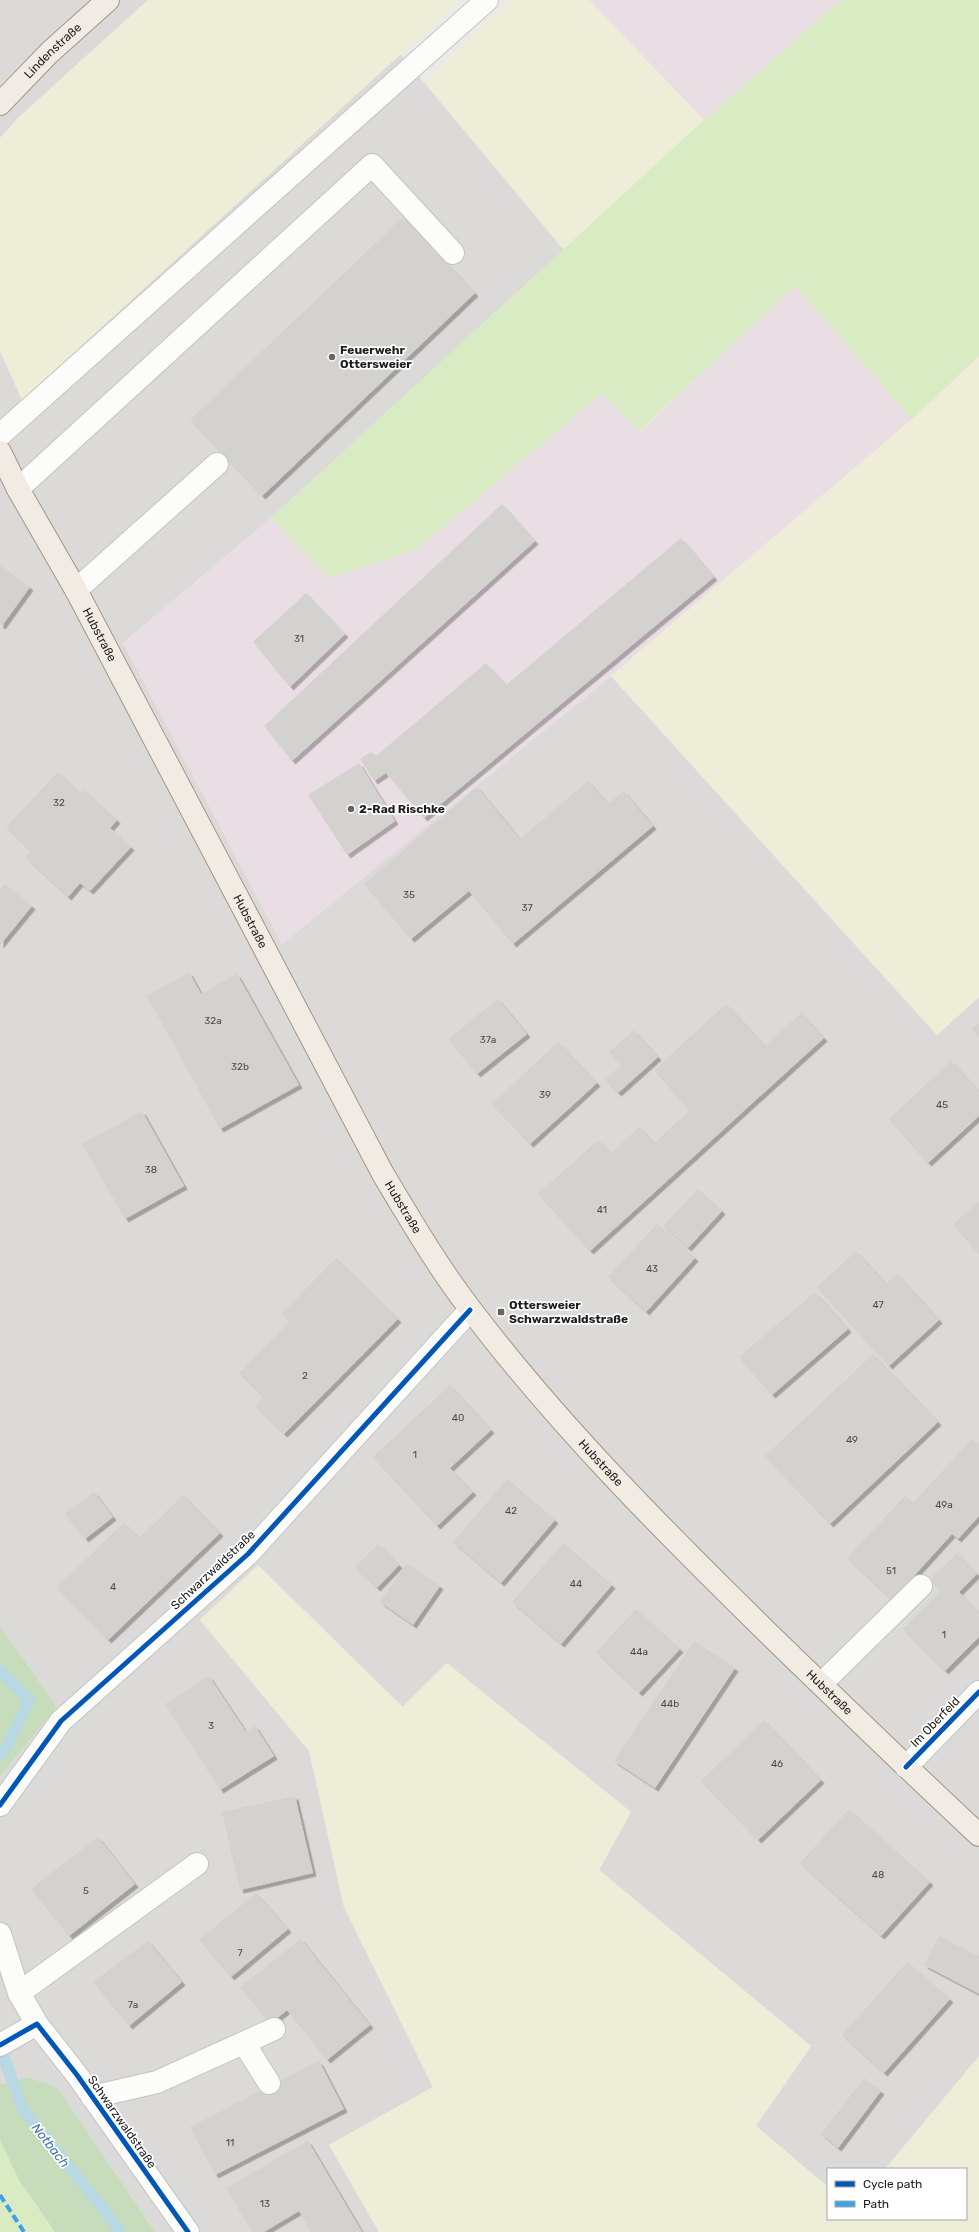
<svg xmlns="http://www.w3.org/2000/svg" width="979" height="2232" viewBox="0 0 979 2232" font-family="Rubik,sans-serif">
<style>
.residential{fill:#dbdad8}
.industrial{fill:#eadee5}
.farmland{fill:#ededd8}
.grass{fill:#d9ebc3}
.forest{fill:#c7dcba}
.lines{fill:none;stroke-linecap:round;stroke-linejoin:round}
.stream{stroke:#b8d9e1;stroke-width:12}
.building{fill:#d4d2cf;filter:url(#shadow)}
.minor-casing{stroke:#c5c4c2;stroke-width:24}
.major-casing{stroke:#a29882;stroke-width:24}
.minor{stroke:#fcfcfb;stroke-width:22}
.major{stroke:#f1ebe3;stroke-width:22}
.quiet{stroke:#3da2ea;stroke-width:4;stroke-dasharray:8 4;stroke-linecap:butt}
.cycleway-casing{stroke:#fff;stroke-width:8}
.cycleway{stroke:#0057b8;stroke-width:5}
.poi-dot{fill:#666564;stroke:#fff;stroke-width:1.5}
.labels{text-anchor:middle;stroke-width:3.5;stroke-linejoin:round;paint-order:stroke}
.number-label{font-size:10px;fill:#4c4b4a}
.street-label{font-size:12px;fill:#1e1e1e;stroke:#fff}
.poi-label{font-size:12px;font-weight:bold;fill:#1e1e1e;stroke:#fff;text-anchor:start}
.water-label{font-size:13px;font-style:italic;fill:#4378aa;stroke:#fff}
</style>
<defs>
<filter id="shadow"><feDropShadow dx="3.5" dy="3.5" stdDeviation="0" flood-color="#0004"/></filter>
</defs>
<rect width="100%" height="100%" fill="#eceae6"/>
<path class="residential" d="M0 0H148L18 118 0 138Z
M400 54 564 250 271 518 123 643 282 944 611 676 937 1035 979 997V2056L885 2169H828V2187L756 2126 811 2046 599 1870 631 1812 403 1707 258 1565 200 1620 309 1751 344 1907 433 2087 329 2145 379 2232H155L57 2087 27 2077 0 2085V1776L57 1707 0 1626V351L22 399Z"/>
<path class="industrial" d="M589 0H841L704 120Z
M795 286 912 419 611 676 282 944 123 643 271 518 329 578 416 550 602 393 640 431Z"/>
<path class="farmland" d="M148 0H460L22 400 0 351V138L18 118Z
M511 0H589L704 120 564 250 424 82Z
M979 356V997L937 1035 611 676 912 419Z
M258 1565 402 1707 447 1663 631 1812 599 1870 811 2046 756 2126 828 2187V2219H966V2169H885L979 2056V2232H379L329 2145 433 2087 344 1907 309 1751 200 1620Z"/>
<path class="grass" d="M841 0H979V356L912 419 795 286 639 431 602 393 416 550 329 578 271 518 704 120Z
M0 2140 19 2180 55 2232H0Z"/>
<path class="forest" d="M0 1626 57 1707 0 1776Z
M27 2077 57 2087 155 2232H55L19 2180 0 2140V2085Z"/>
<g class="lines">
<path class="stream" d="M0 1671 29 1700 7 1747 0 1754
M0 2047 23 2110 106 2212 120 2232"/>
</g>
<path class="building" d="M403 217 475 293 262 496 190 420Z
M502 504 535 541 292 761 264 726Z
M681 538 714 577 424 818 386 773 374 781 360 759 371 752 376 756 486 663 506 685Z
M0 565 30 587 2 626 0 625Z
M306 593 345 634 290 687 253 642Z
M359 763 395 821 347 855 308 795Z
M58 772 81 794 84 790 117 820 110 828 131 847 90 891 80 883 68 897 25 857 31 851 6 827Z
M588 781 608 804 624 791 653 826 513 944 469 891 411 939 364 884 477 787 520 839Z
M5 884 32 906 0 945V889Z
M189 972 201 994 237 974 299 1085 220 1129 147 996Z
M498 999 527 1034 477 1074 448 1039Z
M726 1004 765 1046 801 1013 824 1038 590 1251 538 1194 598 1140 611 1153 639 1127 654 1143 690 1110 654 1070Z
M979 1023V1037L972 1028Z
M634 1030 658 1057 618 1093 605 1080 621 1065 609 1052Z
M558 1042 597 1083 530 1144 492 1104Z
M951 1061 979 1091V1116L928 1163 889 1119Z
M142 1111 184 1186 125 1219 82 1144Z
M698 1189 722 1211 688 1248 663 1226Z
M979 1202V1254L953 1224Z
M657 1224 695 1258 646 1312 608 1277Z
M856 1251 886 1284 897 1274 939 1320 889 1366 817 1287Z
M336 1258 398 1319 284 1434 255 1406 264 1397 239 1373 290 1321 282 1313Z
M815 1292 848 1329 772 1395 739 1357Z
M873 1354 938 1422 830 1524 765 1456Z
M450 1385 491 1430 450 1468 473 1492 437 1526 373 1457Z
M972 1439 979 1446V1516L958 1539 952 1534 892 1600 847 1558 905 1496 913 1503Z
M507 1479 555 1520 501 1583 453 1542Z
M94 1492 113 1517 85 1539 65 1514Z
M183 1495 220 1533 108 1640 57 1587 124 1523 139 1538Z
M563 1543 612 1585 561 1644 512 1602Z
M378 1544 399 1565 377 1588 355 1567Z
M957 1553 977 1574 959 1592 979 1613V1637L945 1671 903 1629 941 1591 930 1579Z
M407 1563 440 1586 413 1625 380 1602Z
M636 1609 680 1649 639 1693 596 1652Z
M694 1641 735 1668 655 1788 614 1761Z
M209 1676 246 1732 255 1726 274 1756 220 1790 165 1704Z
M764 1720 821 1780 758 1840 701 1781Z
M295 1796 313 1873 240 1890 222 1812Z
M849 1809 930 1882 881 1936 800 1863Z
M98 1837 135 1884 69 1936 31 1889Z
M256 1893 288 1929 231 1977 199 1940Z
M939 1936 979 1956V1994L924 1965Z
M301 1939 370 2025 327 2060 287 2010 270 2024 240 1987Z
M148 1941 182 1982 129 2026 93 1982Z
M907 1962 950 1999 884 2073 842 2035Z
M319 2061 344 2109 215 2175 190 2127Z
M864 2078 881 2091 838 2148 821 2134Z
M308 2141 362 2232H311L299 2211 264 2232H252L226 2188Z"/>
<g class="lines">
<defs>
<path id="minor" d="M0 435 487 0
M18 489 372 165 453 253
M76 590 217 464
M821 1684 921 1586
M906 1767 979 1692
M0 1805 61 1721 248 1554 470 1310
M0 1934 19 1993 37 2024 77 2075 188 2232
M19 1993 197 1864
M244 2043 269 2083
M0 2045 37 2024
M92 2097 157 2082 274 2029"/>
<g id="major">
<path id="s1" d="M0 104 49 53 108 0"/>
<path id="s2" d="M0 452 18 489 76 590 383 1174C411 1221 438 1267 471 1310 559 1426 664 1531 768 1633 838 1701 908 1769 979 1835"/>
</g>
</defs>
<use href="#minor" class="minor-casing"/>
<use href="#major" class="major-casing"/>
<use href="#minor" class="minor"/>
<use href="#major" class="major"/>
<path class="quiet" d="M0 2195 24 2232"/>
<defs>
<path id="cycleway" d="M906 1767 979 1692
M0 1805 61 1721 248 1554 470 1310
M0 2045 37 2024 77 2075 188 2232"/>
</defs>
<use href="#cycleway" class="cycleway-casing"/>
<use href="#cycleway" class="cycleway"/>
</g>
<g class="poi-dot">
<circle cx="332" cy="357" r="4"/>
<circle cx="351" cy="809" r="4"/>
<rect x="497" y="1308" width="8" height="8" rx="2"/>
</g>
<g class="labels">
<g class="number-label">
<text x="299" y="642">31</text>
<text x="59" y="806">32</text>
<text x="409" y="898">35</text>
<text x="527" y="911">37</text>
<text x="213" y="1024">32a</text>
<text x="488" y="1043">37a</text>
<text x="240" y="1070">32b</text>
<text x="545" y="1098">39</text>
<text x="942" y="1108">45</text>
<text x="151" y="1173">38</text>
<text x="602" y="1213">41</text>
<text x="652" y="1272">43</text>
<text x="878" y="1308">47</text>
<text x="305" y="1379">2</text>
<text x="458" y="1421">40</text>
<text x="852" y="1443">49</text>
<text x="415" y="1458">1</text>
<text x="944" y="1508">49a</text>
<text x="511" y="1514">42</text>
<text x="891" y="1574">51</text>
<text x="576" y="1587">44</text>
<text x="113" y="1590">4</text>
<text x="944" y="1638">1</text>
<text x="639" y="1655">44a</text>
<text x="670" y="1707">44b</text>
<text x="211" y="1729">3</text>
<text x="777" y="1767">46</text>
<text x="878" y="1878">48</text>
<text x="86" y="1894">5</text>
<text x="240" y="1956">7</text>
<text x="133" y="2008">7a</text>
<text x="230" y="2146">11</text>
<text x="265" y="2207">13</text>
</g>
<g class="street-label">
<text dy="4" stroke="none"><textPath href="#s1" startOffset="75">Lindenstraße</textPath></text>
<text dy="4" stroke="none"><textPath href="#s2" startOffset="208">Hubstraße</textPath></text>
<text dy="4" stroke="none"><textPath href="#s2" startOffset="532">Hubstraße</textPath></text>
<text dy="4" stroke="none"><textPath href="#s2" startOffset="856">Hubstraße</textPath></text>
<text dy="4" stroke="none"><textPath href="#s2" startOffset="1180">Hubstraße</textPath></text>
<text transform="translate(213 1570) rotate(-43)" y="4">Schwarzwaldstraße</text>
<text dy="4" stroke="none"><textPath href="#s2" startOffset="1504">Hubstraße</textPath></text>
<text transform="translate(935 1722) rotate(-46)" y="4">Im Oberfeld</text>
<text transform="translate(122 2122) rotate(55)" y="4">Schwarzwaldstraße</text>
</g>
<g class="poi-label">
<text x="340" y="354">Feuerwehr<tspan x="340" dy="14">Ottersweier</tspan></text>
<text x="359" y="813">2-Rad Rischke</text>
<text x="509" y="1309">Ottersweier<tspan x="509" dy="14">Schwarzwaldstraße</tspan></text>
</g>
<g class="water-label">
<text transform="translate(51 2145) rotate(52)" y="5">Notbach</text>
</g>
</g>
<rect x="827" y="2168" width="140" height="52" fill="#ffffff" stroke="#a5a5a5"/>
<rect x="835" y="2181" width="20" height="6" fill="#0057b8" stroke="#a5a5a5"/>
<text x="863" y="2188" font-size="12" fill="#1e1e1e">Cycle path</text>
<rect x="835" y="2201" width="20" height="6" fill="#3da2ea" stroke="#a5a5a5"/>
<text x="863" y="2208" font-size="12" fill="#1e1e1e">Path</text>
</svg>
